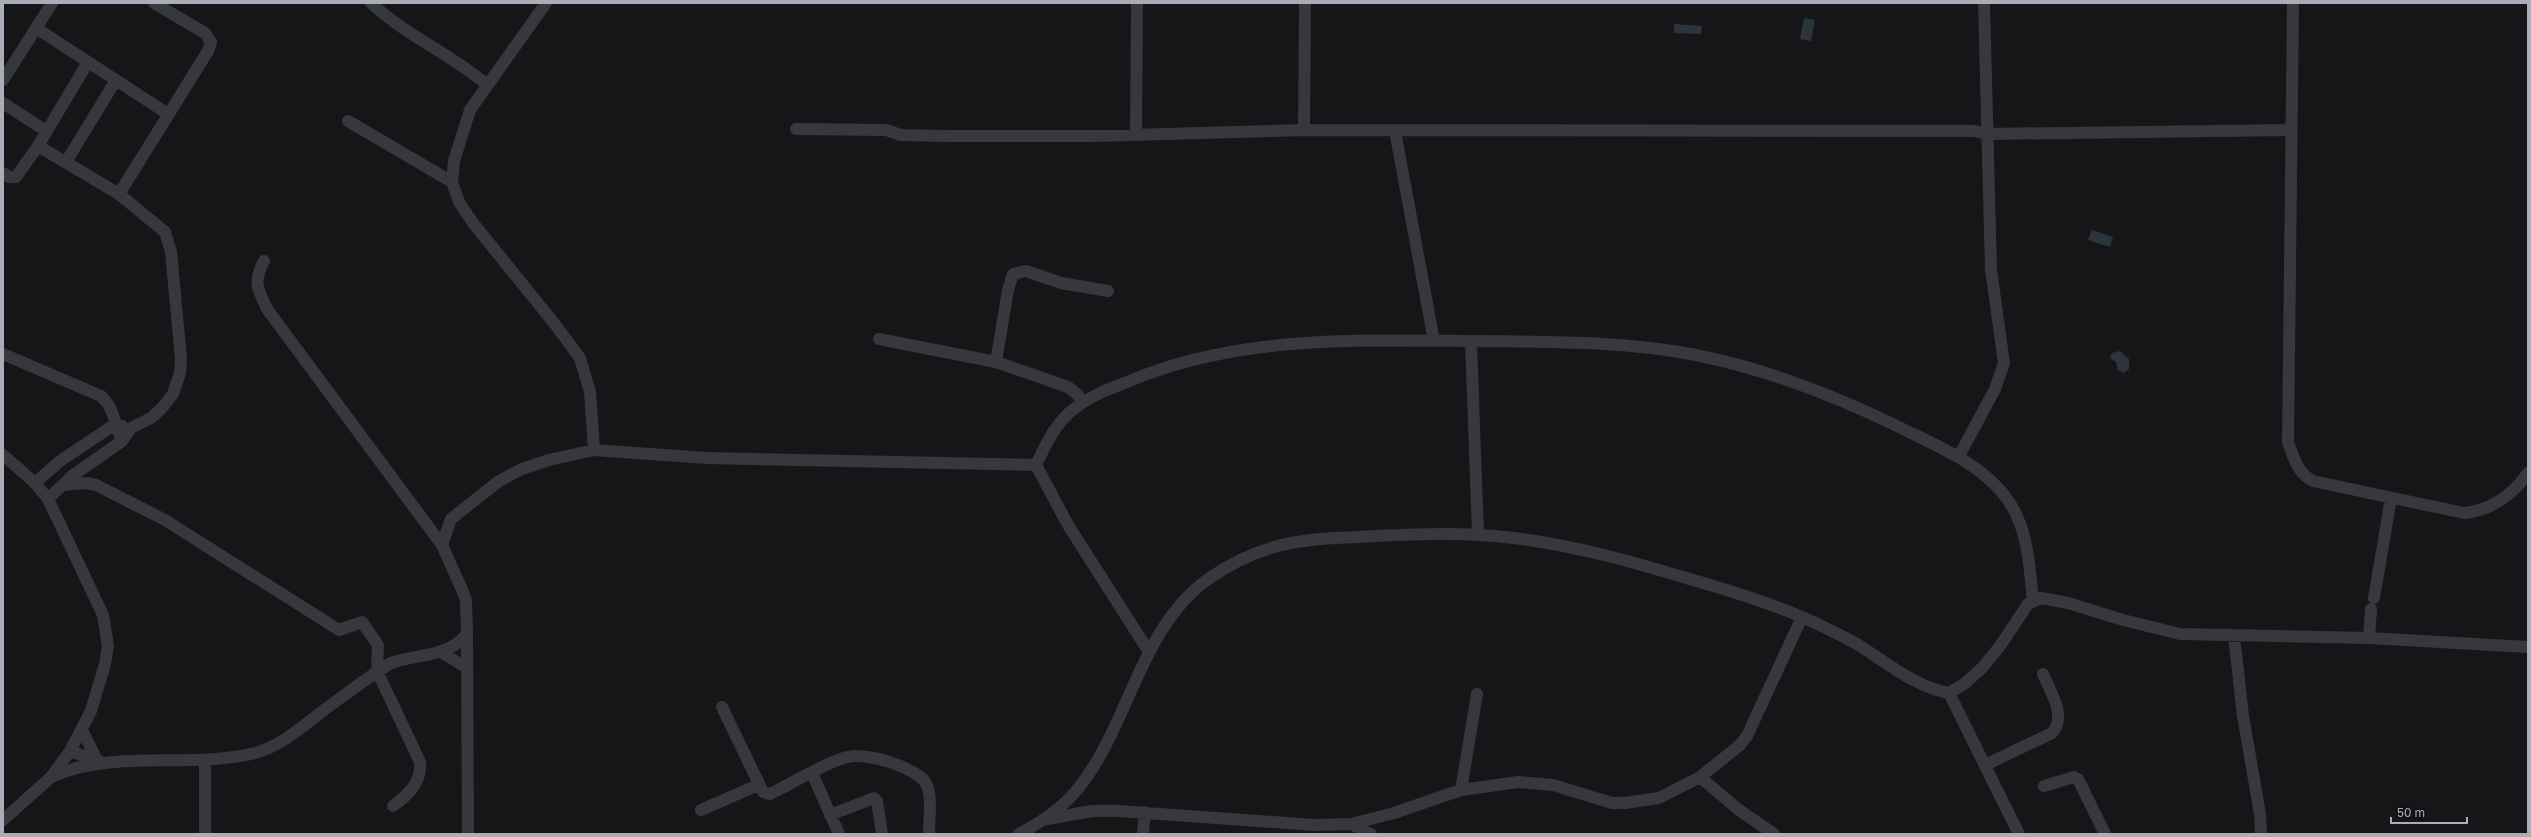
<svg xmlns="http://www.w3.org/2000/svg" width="2531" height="837" viewBox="0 0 2531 837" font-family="'Golos Text',sans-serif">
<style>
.water{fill:#2c353c}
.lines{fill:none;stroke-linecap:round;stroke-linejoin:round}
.street{stroke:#37383d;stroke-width:12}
</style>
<rect width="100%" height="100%" fill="#161618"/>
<path class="water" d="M1804 18 1815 20 1811 41 1800 39Z
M1674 24 1702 26 1701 34 1674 33Z
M2092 230 2113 237 2110 247 2088 240Z
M2120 351 2129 359V369L2124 373 2118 370 2116 362 2110 358 2112 353Z"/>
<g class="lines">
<path class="street" d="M371 3C405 35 451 54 486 84
M546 3 470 110 454 161 452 182 459 202 473 223 554 323 580 358 590 392 594 450
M2293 3 2288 442C2294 458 2297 473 2313 481L2464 513C2492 510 2512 496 2528 473
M36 28 168 114
M3 80 52 3
M3 103 46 131
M348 121 452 182
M796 129 886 130 901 135 946 136H1095L1304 130 1974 131 1986 134 2290 130
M1304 130 1305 3
M1395 131 1434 341
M1136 133 1137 3
M38 146 119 194 165 232 171 252 181 359 180 373 173 394 161 409 151 418 131 428 122 441 72 476 48 499
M66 162 116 80
M3 173 9 177H16L38 146 88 62
M119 194 208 51 211 42 205 33 154 3
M264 261C253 282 257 288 267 309L442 545 463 592 466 600 467 634 468 834
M879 339 996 362 1068 387 1078 395 1082 403
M1471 341 1478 535
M3 354 101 396C115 409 114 424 122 441
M996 362 1008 290 1013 274 1026 271 1061 283 1108 291
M3 455 35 483 48 499 103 615 108 646 105 664 91 711 70 751 51 777 3 820
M1959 456 1995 389 2004 363 1991 270 1984 3
M35 483 60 461 114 425 122 426
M63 485 86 483 96 485 165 520 339 630 362 622 378 645 377 671 420 762C422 782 408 795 393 806
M442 545 451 519 499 481 522 469 549 460 594 450 707 458 1036 465
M2374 598 2391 498
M2234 636 2243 716 2260 814 2261 834
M2369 638 2371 609
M441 652 467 668
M1149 652 1068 525 1036 465C1046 444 1056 422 1075 408 1090 396 1109 389 1127 382 1236 335 1359 340 1476 341 1549 342 1624 341 1696 355 1771 370 1841 398 1909 432 1942 448 1976 463 2001 491 2028 522 2029 562 2033 601
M1949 693 2019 834
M722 707 763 792 770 794 774 792C793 783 836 756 855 756 871 756 889 761 903 767 913 772 925 777 928 788 932 801 929 820 929 834
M82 730 97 760
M70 751 101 762
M205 760V834
M1985 765 2052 733C2067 716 2051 693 2043 674
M812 773 839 834
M51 777C112 749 189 769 255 753 281 746 303 726 324 710 346 694 368 677 391 663 418 654 449 657 467 634
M1700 777 1739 810 1774 834
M2044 786 2074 777 2078 779 2105 834
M1461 790 1477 694
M701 810 758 785
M830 815 874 798 877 801 882 834
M1047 819 1092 811H1118L1315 825 1351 824 1394 813 1461 790 1518 782 1553 785 1612 803H1625L1659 798 1700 777 1740 745 1747 736 1802 617
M1351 824 1371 834
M1019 834C1041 822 1060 810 1076 791 1130 727 1138 627 1211 577 1267 539 1310 539 1375 536 1421 534 1467 532 1513 538 1572 545 1630 561 1686 578 1725 589 1765 601 1802 617 1820 625 1839 634 1857 644 1886 662 1915 687 1949 693L1964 684 1982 668 2000 646 2028 604 2041 598 2068 603 2123 620 2180 634 2369 638 2528 647
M1143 834 1145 812"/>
</g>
<rect width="2531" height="837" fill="none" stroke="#a8adb8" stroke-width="8"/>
<path d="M2391 817v6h76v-6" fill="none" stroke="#a8adb8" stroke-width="2"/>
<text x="2397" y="817" font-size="12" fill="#a8adb8" stroke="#111113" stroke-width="3" paint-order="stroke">50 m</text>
</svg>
